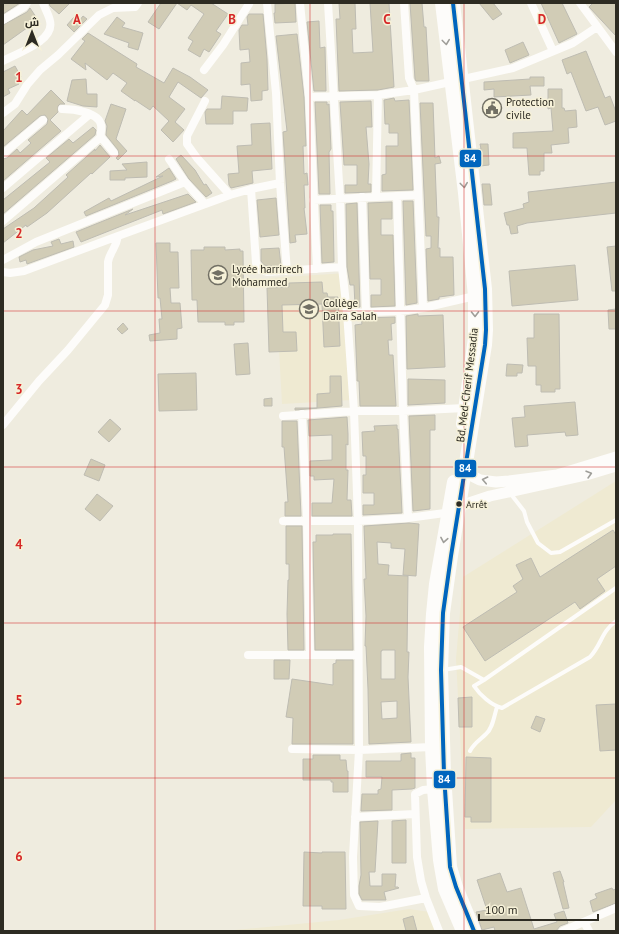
<svg xmlns="http://www.w3.org/2000/svg" width="619" height="934" viewBox="0 0 619 934" font-family="'PT Sans',Cairo,sans-serif">
<style>
.built{fill:#efead2}
.building{fill:#d1ccb6;stroke:#bebcb2;fill-rule:evenodd}
.lines{fill:none;stroke-linecap:round;stroke-linejoin:round}
.service{stroke:#fdfcfa;stroke-width:4}
.minor{stroke:#fdfcfa;stroke-width:8}
.tertiary{stroke:#fdfcfa;stroke-width:11}
.trunk{stroke:#fdfcfa;stroke-width:14}
.bus-1-casing{stroke:#f6f1d8;stroke-width:7}
.bus-1{stroke:#0065bd;stroke-width:4}
.oneway{stroke:#9f9e99}
.grid{fill:none;stroke:#d62828;stroke-width:1;stroke-opacity:0.55}
.bus-dot{fill:#2d2b22;stroke:#f6f1d8;stroke-width:1.5}
.labels{text-anchor:middle;stroke-width:3;stroke-linejoin:round;paint-order:stroke}
.bus-label{font-size:10px;fill:#2d2b22;stroke:#f6f1d8;text-anchor:start}
.poi-label{font-size:11px;fill:#2d2b22;stroke:#f6f1d8;text-anchor:start}
.street-label{font-size:11px;fill:#2d2b22;stroke:#f6f1d8}
.grid-label{font-size:13px;text-anchor:middle;font-weight:bold;fill:#d62828;stroke:#f6f1d8;stroke-width:3;stroke-linejoin:round;paint-order:stroke}
.line-badge{stroke:#f6f1d8;stroke-width:1.5}
.badge-label{font-size:11px;text-anchor:middle;font-weight:bold;fill:#fff}
</style>
<rect width="100%" height="100%" fill="#efecdf"/>
<path class="built" d="M347 273 351 400 282 404 279 349 272 340 269 278Z
M616 481V800L591 827 465 829 456 659 463 577Z
M409 909 430 912 438 931H224L339 920Z"/>
<path class="building" d="M3 3H20L3 14Z
M49 3H70L59 14 50 6Z
M161 3H211L228 14 216 31 221 34 209 52 204 49 200 57 188 50 193 41 188 38 204 14 191 5 187 10 177 3 159 29 148 22Z
M295 3 296 22 275 23 274 13H275V4Z
M339 3H355L356 29H352L353 53 373 52 370 3H389L394 87 378 90 339 91 336 19H340Z
M410 3H422L424 27H426L429 81H416L415 79Z
M479 3H493L502 14 493 20Z
M541 3H562L577 34 559 43Z
M593 3H616V36L589 7Z
M30 8 38 20 3 45V25L27 12Z
M249 14H263L267 59 268 90 262 91V100L251 101 250 84 241 85V63L250 62 249 49 240 50 239 30 242 25H248L247 17Z
M83 16 87 19 74 32 67 25 74 17 79 21Z
M117 17 125 23 122 27 143 33 138 50 128 47 129 43 104 34Z
M319 21 320 48 325 47 326 91H314L307 22Z
M88 33 137 64 136 67 164 83 173 68 190 77 208 90 201 98 178 82 169 97 185 109 175 122 184 130 173 142 161 130 169 121 153 106 150 110 135 100V101L121 91 127 83 113 73 107 80 85 63 86 70 71 59 85 41 82 39Z
M297 34 304 97 306 146H303L304 174 307 173 308 185H304L305 208H304L307 234 295 235 296 242 290 243 283 132 287 131 276 36Z
M523 42 529 55 510 63 505 50Z
M586 51 605 98 610 96 616 112V121L605 125 598 107 586 111 571 72 567 74 562 60Z
M15 66 21 77 17 79 19 84 8 89 10 93 3 97V72Z
M530 77H544V86H530L531 95 494 97V89L484 90V82L530 79Z
M86 79 87 94H97V107L83 106 67 101 72 80Z
M548 89H562V108H564L565 111 576 110 577 127 568 128 569 143 551 145 552 153H544V171H540V175H529L527 148H513V133L553 131 551 108 548 109Z
M51 90 65 104H60L58 106V112L50 120 61 131 3 181V159L7 158 17 149 20 153 31 143 28 140 47 124 48 119 45 115 40 116 3 147V131L22 110 27 115Z
M222 96 248 98 247 111H233V124H206L205 112 207 109H221Z
M394 98 395 101 409 100 413 190 382 191V175L386 174V146H398V133H389V124H385L384 100Z
M371 101 372 127H366L369 164 368 184H371V192L345 193V185H357V165H344L340 102Z
M315 102H327V105L329 104 331 149 329 152 330 194H319Z
M420 103H433L435 158 439 156 441 163 435 164 437 217H439L438 248H440V257H453L454 295 439 297V299L428 301 426 249 431 248V236H426Z
M111 104 126 109 116 139 127 151 118 160 116 158 119 155 118 150 106 135 107 126 105 121Z
M270 123 272 169 252 171 253 183 231 188 229 185 228 174 239 173 237 146 252 145 251 124Z
M93 127 96 130 95 135 3 214V200L50 162 46 158 69 139 73 143Z
M480 144H488L489 165 480 166 478 149H481Z
M100 145 110 157 92 174 91 173 47 213 27 227 26 225 3 243V229L34 208 68 177 66 175 95 149V151Z
M181 155 195 170 204 185 206 184 212 193 206 197 189 179 176 159Z
M147 162V177L125 178V180H110V171L127 170 122 164Z
M169 168 176 179 172 181 86 216 84 212 109 198 111 201 163 176 156 177Z
M616 182V213L527 223 517 226 518 233 511 234 509 225H507L504 213 524 208 523 204 529 202 528 192Z
M482 184H490L492 205H484Z
M188 194 196 202 163 214 162 210 81 242 76 232 133 209 125 215Z
M276 198 279 235 260 237 257 200Z
M403 201H413L417 303 406 305Z
M392 202V219H381V235H393L395 306 371 307V295H381V279H370L368 203Z
M357 203 360 307H352V306H355L354 285H350L347 267 346 204Z
M320 205H331V211H333L334 262 322 263Z
M59 239 61 244 73 241 74 247 27 264 26 260 20 262 19 257 33 250 53 246 51 242Z
M156 243H170V252H178L179 288H170L171 303H180L182 328 177 329V339L150 341 149 335 160 333 159 319H162L160 298H158Z
M616 246V291H612L607 247Z
M204 247H225V250L240 249V251H243L244 322H234V325H225V322H198L197 300H192L191 250H204Z
M279 248 281 266H268L264 265 261 261V249Z
M575 265 578 300 512 306 509 271Z
M322 282 323 293H327L328 297H338L340 346 324 347 322 304 282 305 283 332H296L297 351 269 352 267 288 289 287V283Z
M616 309V329H609L608 310Z
M418 314V316L443 315 445 367 407 369 406 316Z
M534 314H559L560 389H555V392H541V385H536V366H528L527 338H534Z
M395 317V323L391 324 392 340H388L389 355H393L396 406H360L359 381H357V374L355 325 362 324 361 318Z
M123 323 128 329 122 334 117 329Z
M248 343 250 374 236 375 234 344Z
M507 364 523 365 522 373H517V376H506Z
M196 373 197 410 159 411 158 374Z
M330 376H341L342 406 295 410V408H317V394L330 393Z
M408 379 445 380V403L408 405Z
M272 398V406H264V399Z
M575 402 578 435 566 436 565 432 527 435 528 446 515 447 512 418 525 417 524 406Z
M435 415V430H430V509L413 511 409 416Z
M347 417 348 434V445L346 444V470H348L347 500H351L352 516H312V503H332L334 479 314 480V476H310V461L332 460V435L309 436 308 420Z
M110 419 121 429 109 442 98 432Z
M282 421H297L301 516H285V502H288L284 447H282Z
M397 425V429H398L402 513 363 515V505H374V493H363V475H366V456H363L362 432 375 431 374 426Z
M91 459 105 465 99 481 84 475Z
M97 494 113 506 100 521 85 509Z
M409 523 419 524 416 576 403 575 405 549 391 548V543L377 542 378 564 389 565 388 575 408 576 407 652H409L408 677 411 742 369 744 368 689 366 646H365L366 616 364 579H366L364 526ZM382 650H395V679H381V651H382ZM397 701V718L382 719 381 702Z
M286 526H302L304 650H288L287 614 288 580H289V564H286Z
M613 530 616 535V566L597 579 605 591 580 609 575 602 485 661 463 627 517 592 513 586 523 579 516 565 531 558 540 577Z
M333 534H351L353 650H315L313 542H316V535H333Z
M274 660H290L289 679H274Z
M336 660H353V744H292L293 718 286 717 292 679 333 685V664L336 663Z
M472 697V727H459L458 698Z
M616 704V750L600 751 596 705Z
M536 716 545 719 540 732 531 728Z
M411 753V758H415V788L412 789 392 790V810L361 811 362 794H378V790L381 789 382 777H366V761H401V754Z
M313 755H340V760H346L347 771H348V792H333V782H331V780H303V759H313Z
M466 757 491 758V822H471V817H465Z
M406 820V863H392V821Z
M378 821 375 872H369L370 886H382V874H396L395 887H398L399 888 384 892 386 900H362L359 894V886L361 875 360 822Z
M304 852 322 853V852H345L346 909H322V906H303Z
M560 871 564 882H563L569 908 563 909 553 873Z
M500 873 507 892 521 888 534 929 557 922 554 914 564 911 568 923 560 926 556 931H495L494 927 482 930 476 912 487 910 477 880Z
M612 888 613 890 616 889V903L593 912 590 901 597 898 595 894Z
M413 916 417 931H406L403 919Z"/>
<g class="lines">
<path class="service" d="M510 493 524 511 527 522 538 543 551 553 560 552 616 520
M443 670 461 667 484 680 474 686C480 695 491 705 502 708L590 657C602 644 601 632 616 621
M484 680 616 588
M470 751C474 743 480 740 486 734 493 728 494 716 497 707"/>
<path class="minor" d="M267 3 276 93 280 183 287 271
M300 3 309 97 317 269
M328 3 340 199 342 267 347 313 354 411 358 521 359 750 353 857 354 895 359 906 380 907 426 898
M404 3 409 78 414 90 423 308
M531 3 553 51
M580 3 616 52
M3 20 24 7 27 3
M3 61C17 53 55 41 50 21 49 15 45 9 43 3
M204 70 223 45 249 4
M309 97 378 95 414 90 513 68 573 43 597 27
M205 101 187 136V144L197 158 230 195
M62 109C73 109 99 112 101 125 102 129 100 133 101 137L114 153
M3 113 15 104 27 85 40 70 58 55 99 15 113 8 135 7 138 3
M3 154 43 120
M169 159 185 182 205 204
M3 188 90 114
M251 189 256 263 260 270 267 272 342 267
M376 196 378 95
M397 196 403 411 408 518
M362 197 366 312
M313 200 418 195
M3 221 101 137
M3 260 36 242 185 182
M3 272 10 273 24 271 118 236
M347 313 400 311 423 308 475 296
M302 414 307 521 310 655
M283 416 354 411H403L465 408
M3 425 39 381 68 350 105 305 108 295V262C110 251 116 249 118 236L230 195 251 189 280 183
M283 521H358L408 518 452 512
M248 655H358
M292 749 359 750 432 747
M434 789 423 790 415 794 417 857 421 881 426 898 439 931
M355 817 415 814
M584 922 589 931
M563 931 616 908"/>
<path class="tertiary" d="M465 467 472 476 480 480 496 482 509 481 557 475 616 457
M460 506 490 496 586 475 616 466"/>
<path class="trunk" d="M442 3 465 193 475 296V338L463 424
M453 3 485 289 486 330 485 345 451 556 443 613 441 670 444 774 450 867 456 887 474 931
M454 482 436 584 433 614 431 647 432 747 434 789 440 860 445 889 463 931"/>
<defs>
<path id="bus-1" d="M453 3 485 289 486 330 485 345 451 556 443 613 441 670 444 774 450 867 456 887 474 931"/>
</defs>
<use href="#bus-1" class="bus-1-casing"/>
<use href="#bus-1" class="bus-1"/>
</g>
<defs><path id="oneway-chevron" d="M-2-3.5L2.5 0L-2 3.5" fill="none" stroke-width="1.6" stroke-linecap="round" stroke-linejoin="round"/></defs>
<g class="oneway">
<use href="#oneway-chevron" transform="translate(446 42) rotate(83)"/>
<use href="#oneway-chevron" transform="translate(464 185) rotate(83)"/>
<use href="#oneway-chevron" transform="translate(475 314) rotate(89)"/>
<use href="#oneway-chevron" transform="translate(589 474) rotate(-16)"/>
<use href="#oneway-chevron" transform="translate(485 480) rotate(-168)"/>
<use href="#oneway-chevron" transform="translate(444 540) rotate(100)"/>
</g>
<path class="grid" d="M155 3V931M310 3V931M464 3V931M3 156H616M3 311H616M3 467H616M3 623H616M3 778H616"/>
<defs>
<symbol id="civic-ring" viewBox="-11 -11 22 22"><circle r="9.5" fill="#f6f1d8" stroke="#716f64" stroke-width="1.5"/><path d="M-.6-6.5H3V-4.5H.6V-3L4-1V1h2V6H-6V1h2V-1L-.6-3ZM-1.2 2.5V6h2.4V2.5Z" fill="#716f64"/></symbol>
<symbol id="university-ring" viewBox="-11 -11 22 22"><circle r="9.5" fill="#f6f1d8" stroke="#716f64" stroke-width="1.5"/><path d="M0-5L7-2L0 1L-7-2ZM-4 1L0 2.5L4 1V4Q0 6-4 4Z" fill="#716f64"/></symbol>
<symbol id="school-ring" viewBox="-11 -11 22 22"><circle r="9.5" fill="#f6f1d8" stroke="#716f64" stroke-width="1.5"/><path d="M0-5L7-2L0 1L-7-2ZM-4 1L0 2.5L4 1V4Q0 6-4 4Z" fill="#716f64"/></symbol>
</defs>
<g fill-rule="evenodd">
<use href="#civic-ring" x="481" y="97" width="22" height="22"/>
<use href="#university-ring" x="207" y="264" width="22" height="22"/>
<use href="#school-ring" x="298" y="298" width="22" height="22"/>
</g>
<circle class="bus-dot" cx="459" cy="504" r="3.5"/>
<g class="labels">
<g class="bus-label">
<text x="466" y="508">Arrêt</text>
</g>
<g class="poi-label">
<text x="506" y="106">Protection<tspan x="506" dy="13">civile</tspan></text>
<text x="232" y="273">Lycée harrirech<tspan x="232" dy="13">Mohammed</tspan></text>
<text x="323" y="307">Collège<tspan x="323" dy="13">Daira Salah</tspan></text>
</g>
<g class="street-label">
<text transform="translate(467 385) rotate(-83)" y="4">Bd. Med-Cherif Messadia</text>
</g>
</g>
<g class="grid-label">
<text x="77" y="24">A</text>
<text x="232" y="24">B</text>
<text x="387" y="24">C</text>
<text x="542" y="24">D</text>
<text x="19" y="82">1</text>
<text x="19" y="238">2</text>
<text x="19" y="394">3</text>
<text x="19" y="549">4</text>
<text x="19" y="705">5</text>
<text x="19" y="861">6</text>
</g>
<g class="line-badge">
<rect x="459" y="149" width="23" height="19" rx="4" fill="#0065bd"/>
<rect x="454" y="459" width="23" height="19" rx="4" fill="#0065bd"/>
<rect x="433" y="770" width="23" height="19" rx="4" fill="#0065bd"/>
</g>
<g class="badge-label">
<text x="470" y="162">84</text>
<text x="465" y="472">84</text>
<text x="444" y="783">84</text>
</g>
<rect width="619" height="934" fill="none" stroke="#2d2b22" stroke-width="8"/>
<g transform="translate(32 32)" stroke="#f6f1d8" stroke-width="3" paint-order="stroke">
<path d="M0-3L7 15L0 10L-7 15Z" fill="#2d2b22"/>
<text y="-6" font-size="11" font-weight="bold" text-anchor="middle" fill="#2d2b22">ش</text>
</g>
<path d="M479 914v6h119v-6" fill="none" stroke="#2d2b22" stroke-width="2"/>
<text x="485" y="914" font-size="12" fill="#2d2b22" stroke="#f6f1d8" stroke-width="3" paint-order="stroke">100 m</text>
</svg>
